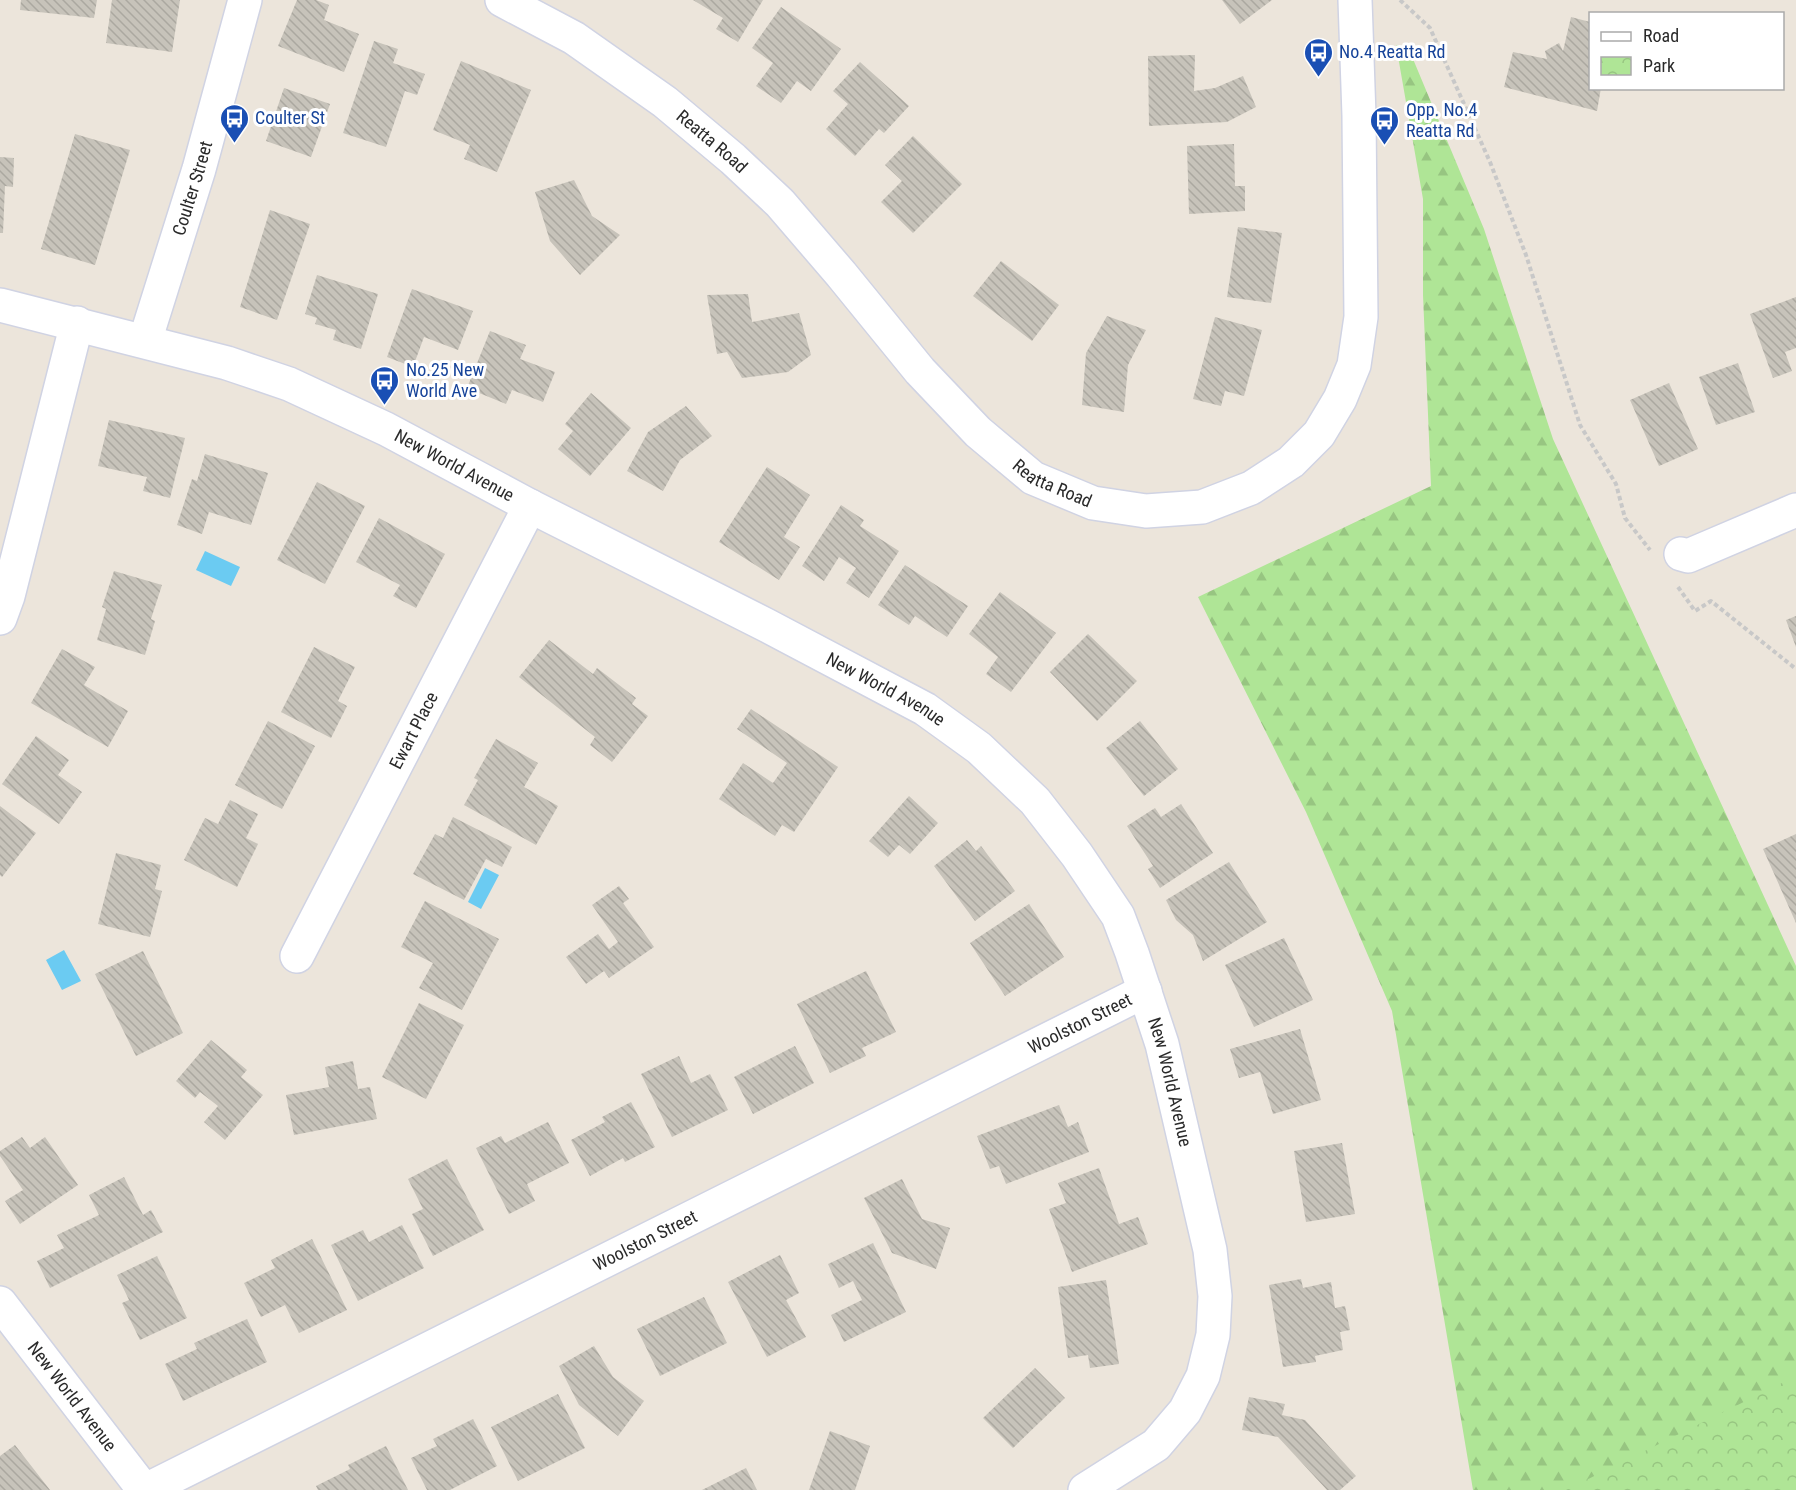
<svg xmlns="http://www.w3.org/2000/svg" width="1796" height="1490" viewBox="0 0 1796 1490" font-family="'Roboto Condensed',sans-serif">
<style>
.forest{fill:url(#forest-firs)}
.park{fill:url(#park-crowns)}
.water{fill:#6bcbf2}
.building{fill:url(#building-back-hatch)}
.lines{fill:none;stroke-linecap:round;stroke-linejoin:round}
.minor-casing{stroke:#d0d3e3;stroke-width:36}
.path{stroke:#c8c8c8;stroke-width:4;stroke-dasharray:4.5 3;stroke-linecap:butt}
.minor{stroke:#fff;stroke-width:33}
.labels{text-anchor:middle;stroke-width:6;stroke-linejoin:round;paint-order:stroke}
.transit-label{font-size:18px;fill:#164399;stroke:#fff;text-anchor:start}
.street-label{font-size:18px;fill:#2a2a2a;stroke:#fff}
</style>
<defs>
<pattern id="forest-firs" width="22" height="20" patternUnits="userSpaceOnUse" patternTransform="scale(1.5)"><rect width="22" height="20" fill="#afe596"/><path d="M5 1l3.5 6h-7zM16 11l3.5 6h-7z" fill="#97c581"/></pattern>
<pattern id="park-crowns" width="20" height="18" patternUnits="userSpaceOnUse" patternTransform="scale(1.5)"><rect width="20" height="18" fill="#afe596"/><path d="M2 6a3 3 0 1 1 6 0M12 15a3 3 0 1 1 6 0" fill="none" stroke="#97c581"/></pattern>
<pattern id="building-back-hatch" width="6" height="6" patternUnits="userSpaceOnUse" patternTransform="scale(1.5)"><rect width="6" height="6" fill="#c7c3ba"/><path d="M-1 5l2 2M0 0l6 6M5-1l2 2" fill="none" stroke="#aba8a0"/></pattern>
</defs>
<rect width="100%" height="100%" fill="#ece5db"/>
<path class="forest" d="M1396 45 1408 47 1484 229 1553 439 1796 966V1490H1473L1392 1011 1306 812 1198 597 1431 486 1423 295V199Z"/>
<path class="park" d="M1796 1376V1490H1566Z"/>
<path class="water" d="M205 551 240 567 231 586 196 570Z
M485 868 499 875 481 909 468 902Z
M64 950 81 981 62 990 46 960Z"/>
<path class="building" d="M21 0H97L94 18 20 10Z
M112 0H180L172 52 106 43Z
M297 0H316L329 5 324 20 359 34 344 72 278 46Z
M693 0H763L738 42 716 29 723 18Z
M1222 0H1272L1240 24Z
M781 7 841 49 811 91 797 81 781 103 756 86 773 63 752 48Z
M1571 17 1590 22V88H1601L1597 111 1504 87 1513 52 1547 59 1545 51 1559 43 1563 51Z
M374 41 398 49 393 63 425 74 417 95 405 91 386 147 343 133Z
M1195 55 1194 91 1215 88 1243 76 1256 107 1227 122 1149 126 1148 56Z
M461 61 531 90 497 172 464 159 470 145 433 130Z
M860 62 909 106 884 133 879 129 855 156 826 129 848 104 833 91Z
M284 88 330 104 311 157 266 141Z
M75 134 130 150 95 265 41 249Z
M913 136 962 184 913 233 881 202 902 181 885 165Z
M1234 144 1235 186H1245V211L1189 214 1187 146Z
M0 157 14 158 13 187 5 186 3 233H0Z
M574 180 592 216 620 235 580 275 550 241 535 192Z
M270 210 310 224 277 320 240 307Z
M1238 227 1282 233 1271 303 1227 297Z
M1001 261 1059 305 1032 341 973 296Z
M317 275 378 294 361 349 333 340 336 330 315 324 317 318 305 314Z
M412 289 473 311 458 350 424 337 413 367 387 357Z
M748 294 752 322 799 313 811 355 788 372 742 378 727 352 717 354 707 295Z
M1796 297V348L1785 352 1792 371 1773 378 1750 314Z
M1107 316 1146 330 1128 365 1124 412 1082 405 1086 353Z
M1215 317 1262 330 1244 396 1225 391 1221 406 1193 399Z
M490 331 526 345 520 359 555 372 543 402 512 390 506 404 467 388Z
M1738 363 1755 412 1716 425 1699 377Z
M1669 383 1698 449 1659 466 1630 400Z
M591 393 631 428 590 476 558 449 573 431 565 424Z
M686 406 712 436 680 460 663 491 627 471 648 432Z
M109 420 185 438 170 498 143 491 147 477 98 466Z
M205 454 268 473 251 525 209 512 202 534 177 525 192 479 197 481Z
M767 467 810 495 784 537 800 547 779 580 719 542Z
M317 482 365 506 325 584 277 560Z
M841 505 864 520 860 526 899 551 869 598 846 583 856 568 839 557 824 581 802 566Z
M379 518 445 554 416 608 393 596 400 585 356 562Z
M905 565 968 606 947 637 915 616 909 625 878 605Z
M114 571 162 585 151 619 155 621 145 655 97 640 106 609 102 607Z
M1000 592 1056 633 1011 692 986 674 998 657 969 634Z
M1796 616V647L1786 620Z
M1088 634 1137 681 1097 721 1050 672Z
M549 640 593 674 597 668 636 698 632 704 648 716 612 762 590 745 595 737 519 677Z
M314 647 355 667 338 701 347 706 331 738 281 712Z
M62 649 95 667 84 685 128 711 108 747 31 703Z
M751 709 838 767 794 832 782 825 775 836 719 799 743 763 773 783 787 763 737 729Z
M268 721 315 746 282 809 235 785Z
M1140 721 1178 769 1144 796 1106 748Z
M36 736 69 760 58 775 82 792 59 824 2 784Z
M496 739 538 763 524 787 558 806 536 845 464 805 478 780 474 778Z
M909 796 938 823 910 854 899 845 888 857 869 841Z
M230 800 258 814 246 838 258 844 237 887 184 860 205 818 218 824Z
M1181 804 1213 853 1160 888 1148 869 1153 866 1127 826 1155 808 1161 817Z
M0 806 36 833 2 877 0 875Z
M453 817 512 847 502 867 486 859 464 900 413 874 435 834 443 838Z
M1796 834V923L1763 849Z
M967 840 976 851 981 846 1015 891 975 921 934 866Z
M116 853 161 865 155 889 162 891 150 937 98 924Z
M1229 862 1267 922 1203 961 1193 935 1176 920 1166 900Z
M619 886 629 899 623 903 654 947 609 978 604 971 586 984 566 957 598 934 609 949 618 942 592 905Z
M425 901 499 939 462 1010 419 988 433 963 401 947Z
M1029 904 1064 957 1005 996 970 943Z
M1284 938 1313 1000 1254 1027 1225 965Z
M143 951 183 1033 136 1056 95 974Z
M866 971 896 1032 862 1048 866 1056 830 1073 797 1004Z
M419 1003 464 1025 426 1099 382 1077Z
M1300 1029 1321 1100 1273 1114 1260 1072 1239 1078 1230 1049Z
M211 1040 247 1070 241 1077 263 1095 225 1140 204 1122 218 1106 200 1092 195 1098 176 1081Z
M795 1046 814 1083 753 1114 734 1077Z
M679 1056 691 1083 710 1074 728 1110 672 1137 641 1074Z
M353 1061 358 1089 370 1087 377 1119 294 1135 286 1095 329 1087 325 1067Z
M631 1102 655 1147 625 1162 623 1158 590 1176 571 1140 605 1122 602 1117Z
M1059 1105 1068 1127 1078 1122 1089 1152 1006 1184 999 1166 990 1169 977 1136Z
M548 1122 569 1163 527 1184 535 1201 509 1214 476 1148 501 1136 505 1143Z
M22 1137 30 1148 45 1137 78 1185 20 1224 5 1201 23 1190 0 1156V1151Z
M1342 1143 1355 1214 1306 1222 1294 1151Z
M447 1159 484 1230 433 1256 412 1214 423 1209 408 1179Z
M1099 1168 1119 1224 1138 1217 1148 1244 1072 1272 1049 1209 1066 1203 1058 1183Z
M124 1177 143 1215 151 1210 163 1232 50 1288 37 1261 64 1248 57 1235 99 1215 89 1195Z
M902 1179 922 1219 950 1228 936 1269 892 1253 864 1198Z
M402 1225 424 1268 358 1301 331 1245 363 1230 369 1242Z
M312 1239 347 1310 299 1333 285 1305 261 1317 244 1283 275 1268 271 1260Z
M873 1243 906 1312 844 1342 831 1315 862 1300 853 1281 839 1288 828 1264Z
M780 1255 799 1293 786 1300 806 1337 767 1357 728 1282Z
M157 1256 187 1318 140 1340 122 1303 129 1300 117 1275Z
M1301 1279 1303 1288 1331 1282 1335 1308 1345 1306 1350 1330 1340 1332 1343 1350 1315 1356 1316 1362 1283 1367 1269 1285Z
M1106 1280 1119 1364 1090 1368 1088 1355 1068 1358 1058 1287Z
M704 1297 727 1343 660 1376 637 1329Z
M247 1319 267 1362 183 1401 165 1364 197 1349 194 1343Z
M594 1346 613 1377 644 1401 618 1436 579 1405 559 1366Z
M1035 1368 1065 1398 1013 1448 983 1418Z
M558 1394 585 1448 518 1481 491 1427Z
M1249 1397 1285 1404 1282 1415 1305 1420 1356 1476 1340 1490H1327L1278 1437 1242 1430Z
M473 1419 497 1466 450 1490H427L411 1458 437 1446 433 1439Z
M830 1431 870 1446 855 1490H809Z
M15 1445 50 1490H0V1456Z
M386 1446 408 1490H318L316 1486 350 1469 348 1465Z
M746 1468 757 1490H702Z"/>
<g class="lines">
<defs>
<g id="minor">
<path id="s1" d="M502 0 574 38 665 102 733 159 780 203 841 274 920 371 978 432 1033 478 1093 503 1146 511 1202 507 1251 488 1291 462 1319 434 1340 399 1354 365 1361 317 1359 116 1355 0"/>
<path id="s2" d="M0 305 227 363 289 384 386 429 530 506 766 625 925 709 979 748 1035 801 1077 855 1118 916 1132 953 1162 1044 1210 1250 1215 1296 1213 1335 1203 1376 1185 1411 1156 1445 1085 1490"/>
<path id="s3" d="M145 341 199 169 245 0"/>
<path d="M1681 554 1688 556 1796 510"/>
<path d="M0 618 8 596 77 323"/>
<path id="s4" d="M297 956 530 506"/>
<path id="s5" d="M0 1303 144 1490"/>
<path id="s6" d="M146 1490 1145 991"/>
</g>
</defs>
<use href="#minor" class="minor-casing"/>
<path class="path" d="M1400 0 1430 28 1490 162 1526 255 1580 425 1616 484 1625 518 1650 550
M1678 587 1695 611 1711 601 1796 669"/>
<use href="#minor" class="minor"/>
</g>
<defs>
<symbol id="bus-pin" viewBox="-11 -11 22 30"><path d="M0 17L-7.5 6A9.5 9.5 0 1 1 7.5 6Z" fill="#1a4fb4" stroke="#fff"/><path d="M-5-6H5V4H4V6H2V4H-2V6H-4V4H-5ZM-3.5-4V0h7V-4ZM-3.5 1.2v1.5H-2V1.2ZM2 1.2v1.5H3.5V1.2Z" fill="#fff"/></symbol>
</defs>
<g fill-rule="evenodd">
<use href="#bus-pin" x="1302" y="36" width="33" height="45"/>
<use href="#bus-pin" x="218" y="102" width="33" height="45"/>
<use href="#bus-pin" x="1368" y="104" width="33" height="45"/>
<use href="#bus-pin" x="368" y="364" width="33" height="45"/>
</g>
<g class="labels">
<g class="transit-label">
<text x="1339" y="58">No.4 Reatta Rd</text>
<text x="1406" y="116">Opp. No.4<tspan x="1406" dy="21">Reatta Rd</tspan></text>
<text x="255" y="124">Coulter St</text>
<text x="406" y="376">No.25 New<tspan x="406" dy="21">World Ave</tspan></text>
</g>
<g class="street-label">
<text dy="6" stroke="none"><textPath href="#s1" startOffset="254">Reatta Road</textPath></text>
<text dy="6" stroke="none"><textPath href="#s3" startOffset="160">Coulter Street</textPath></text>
<text dy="6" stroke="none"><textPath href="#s2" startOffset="484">New World Avenue</textPath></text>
<text dy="6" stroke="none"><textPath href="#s1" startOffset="740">Reatta Road</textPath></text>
<text dy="6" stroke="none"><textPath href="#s2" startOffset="970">New World Avenue</textPath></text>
<text dy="6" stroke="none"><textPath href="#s4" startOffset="254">Ewart Place</textPath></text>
<text dy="6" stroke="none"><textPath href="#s6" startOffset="1044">Woolston Street</textPath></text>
<text dy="6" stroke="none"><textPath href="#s2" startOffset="1474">New World Avenue</textPath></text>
<text dy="6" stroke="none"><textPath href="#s6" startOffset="558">Woolston Street</textPath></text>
<text dy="6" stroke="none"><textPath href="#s5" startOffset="118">New World Avenue</textPath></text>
</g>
</g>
<rect x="1589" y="12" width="195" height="78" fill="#ffffff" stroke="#aaaaaa" stroke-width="1.5"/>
<rect x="1601" y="32" width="30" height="9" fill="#ffffff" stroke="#aaaaaa" stroke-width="1.5"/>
<text x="1643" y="42" font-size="18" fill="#2a2a2a">Road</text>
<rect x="1601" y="57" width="30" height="18" fill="url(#park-crowns)" stroke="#aaaaaa" stroke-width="1.5"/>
<text x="1643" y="72" font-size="18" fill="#2a2a2a">Park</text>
</svg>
